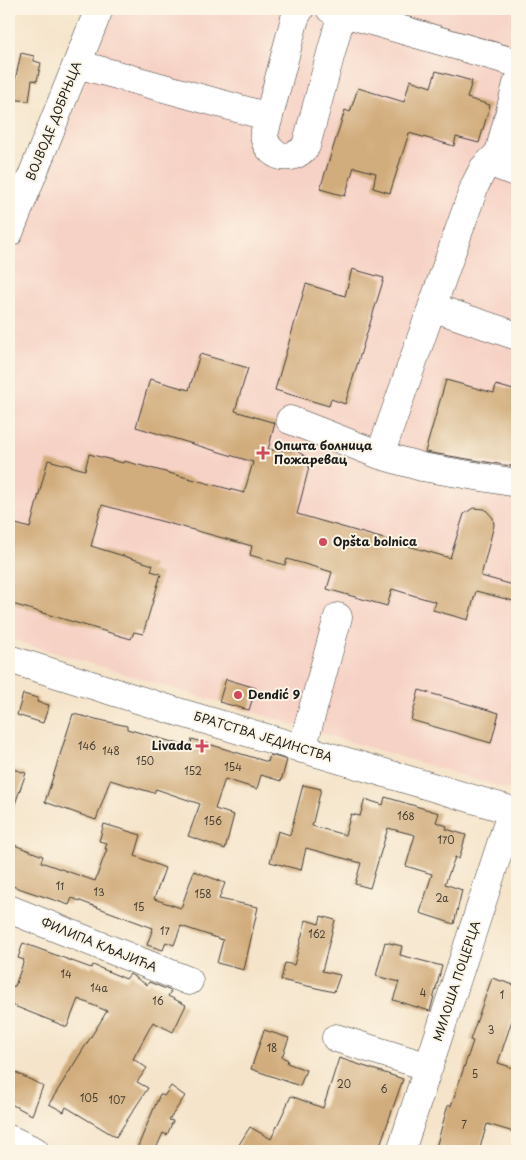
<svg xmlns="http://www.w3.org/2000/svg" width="526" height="1160" viewBox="0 0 526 1160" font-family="'Playpen Sans',sans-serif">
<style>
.built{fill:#f6d1c5}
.building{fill:#d1ac7c}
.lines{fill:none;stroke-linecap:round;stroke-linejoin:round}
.minor-casing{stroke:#3d3a36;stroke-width:29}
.major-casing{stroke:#3d3a36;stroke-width:29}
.minor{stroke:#fff;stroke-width:28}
.major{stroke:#fff;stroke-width:28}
.poi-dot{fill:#d1495b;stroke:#fcf5e5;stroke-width:2}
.labels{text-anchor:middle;stroke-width:4;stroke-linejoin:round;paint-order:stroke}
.number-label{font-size:10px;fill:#494034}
.street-label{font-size:12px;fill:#1c1c1c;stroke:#fcf5e5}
.poi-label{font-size:12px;font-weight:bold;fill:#1c1c1c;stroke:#fcf5e5;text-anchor:start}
</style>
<rect width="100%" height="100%" fill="#fcf5e5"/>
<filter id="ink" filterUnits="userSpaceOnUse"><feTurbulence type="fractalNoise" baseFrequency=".02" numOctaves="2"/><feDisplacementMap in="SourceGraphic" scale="10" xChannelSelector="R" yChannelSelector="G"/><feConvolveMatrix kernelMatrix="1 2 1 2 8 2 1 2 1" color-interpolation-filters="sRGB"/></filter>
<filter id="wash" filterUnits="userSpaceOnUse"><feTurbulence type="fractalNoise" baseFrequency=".0096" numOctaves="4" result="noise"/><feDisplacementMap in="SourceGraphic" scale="20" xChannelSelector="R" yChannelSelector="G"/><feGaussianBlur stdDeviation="1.12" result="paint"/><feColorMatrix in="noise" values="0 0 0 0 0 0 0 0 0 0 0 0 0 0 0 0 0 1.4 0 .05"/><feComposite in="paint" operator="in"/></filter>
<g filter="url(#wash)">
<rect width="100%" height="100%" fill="#f5e4ca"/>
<path class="built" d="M115 9H517V792L9 639V268Z"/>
<g id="blocks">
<path class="building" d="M21 53 34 56V61L41 63 37 81 32 80 29 101 9 99V85H14Z
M436 71 472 81 467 98 490 105 479 143 456 137 454 146 409 133 390 193 373 188 376 173 354 167 345 196 320 189 345 110 350 112 358 88 404 102 410 80 431 87Z
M352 269 384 278 345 404 331 399 329 406 275 390 306 284 345 296Z
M200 354 248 368 235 411 275 423 268 450H295L306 457 309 467 297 514 450 558 464 514 473 508 485 509 493 518 494 525 481 576 517 586V602L476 591 468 620 433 610 436 602 392 589 387 606 327 589 332 572 287 559 285 565 250 555 252 546 102 505 91 546 153 565 151 571 161 574 143 634 134 632 131 639 9 603V522L30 528 48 460 85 470 89 454 123 463 124 461 244 493 253 462 136 427 150 379 189 390Z
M446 380 494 393 496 385 517 391V467L425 452Z
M226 679 256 688 249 710 219 702Z
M419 690 499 713 491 743 411 720Z
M23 694 38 698 37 702 49 705 43 723 17 715Z
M73 714 127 726V729L190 747 192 739 268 762 270 755 287 760 281 781 261 775 257 789 225 779 215 809 234 815 225 849 188 836 200 804 156 789 154 793 110 780 96 820 45 802Z
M9 768 26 773 11 815H9Z
M303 785 321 789 312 826 345 835 351 814 360 816 365 799 383 805 385 797 439 813 436 822 447 826 446 829 466 835 459 859 455 857 445 884 462 890 454 924 420 913 432 874 406 866 415 835 388 828 370 888 355 884 361 863 306 848 301 870 270 862 278 831 290 835Z
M104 824 141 835 135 856 165 868 154 899 181 908 194 871 225 883 219 899 258 907 244 970 217 963 223 940 181 926 174 945 166 942 163 950 147 945 153 928 72 898 69 905 9 885V843L43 856 41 862 95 881 107 849H105L107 843 99 841Z
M321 916 335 920 322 971 340 975 334 992 281 980 285 963 294 965 306 920 319 924Z
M385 942 402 946 400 955 442 966 430 1011 393 1000 399 982 376 976Z
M23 943 91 968 93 965 126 979 130 974 147 985 149 982 171 991 168 996 186 1005 173 1032 153 1022 133 1059 147 1068 137 1082 148 1088 116 1137 66 1107 64 1112 49 1104 107 1011 78 999 67 1027 9 1004V987L15 986 24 960 18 958Z
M492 978 517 986V1018L513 1017 498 1063 517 1069V1133L487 1124 479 1151H435L448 1105 451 1106 473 1041 470 1040Z
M264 1030 289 1038 282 1057 288 1060 287 1063 306 1070 300 1086 251 1069Z
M339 1058 403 1079 378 1151H235L250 1127 271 1139 291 1096 323 1108Z
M9 1069 43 1086 32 1115 9 1103Z
M171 1086 185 1096 169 1120 173 1121 167 1135 163 1133 155 1151H136L160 1094 164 1096Z"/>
</g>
</g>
<g filter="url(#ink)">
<use href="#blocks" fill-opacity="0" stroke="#3d3a36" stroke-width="1"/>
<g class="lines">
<defs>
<path id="minor" d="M300 9 295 18 264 135C267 158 292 164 306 146L342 12
M330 9 517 63
M77 64 269 117
M491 163 517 173
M9 233 99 9
M432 307 517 336
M290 420 380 455 475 185 483 169 499 153 517 84
M380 455 422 467 517 483
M9 659 175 711 517 812
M302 749 338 617
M9 909 189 981
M336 1038 429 1067
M401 1151 512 810"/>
<path id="major" d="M9 1139 35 1151"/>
</defs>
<use href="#minor" class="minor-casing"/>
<use href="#major" class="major-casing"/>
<use href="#minor" class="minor"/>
<use href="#major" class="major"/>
</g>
</g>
<g class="poi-dot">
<path d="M260.5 445.5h5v5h5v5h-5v5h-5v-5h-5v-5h5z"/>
<circle cx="323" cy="542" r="5"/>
<circle cx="238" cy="695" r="5"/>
<path d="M199.5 738.5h5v5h5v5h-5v5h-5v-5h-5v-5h5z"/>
</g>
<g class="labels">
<g class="number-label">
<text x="87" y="750">146</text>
<text x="111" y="755">148</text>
<text x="145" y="765">150</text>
<text x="233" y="771">154</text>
<text x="193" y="775">152</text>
<text x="406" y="820">168</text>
<text x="213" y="825">156</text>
<text x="446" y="844">170</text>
<text x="60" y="890">11</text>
<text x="99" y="896">13</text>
<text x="203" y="898">158</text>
<text x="442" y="902">2a</text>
<text x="139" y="911">15</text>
<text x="165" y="935">17</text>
<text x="317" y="938">162</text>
<text x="66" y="978">14</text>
<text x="99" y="992">14a</text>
<text x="423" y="997">4</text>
<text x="502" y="999">1</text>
<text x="158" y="1005">16</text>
<text x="491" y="1034">3</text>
<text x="272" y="1052">18</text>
<text x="475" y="1078">5</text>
<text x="344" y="1088">20</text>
<text x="384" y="1093">6</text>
<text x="89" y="1102">105</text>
<text x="117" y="1104">107</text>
<text x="464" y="1129">7</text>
</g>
<g class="street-label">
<text transform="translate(54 121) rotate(-68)" y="4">ВОЈВОДЕ ДОБРЊЦА</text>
<text transform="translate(263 737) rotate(17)" y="4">БРАТСТВА ЈЕДИНСТВА</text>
<text transform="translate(99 945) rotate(22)" y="4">ФИЛИПА КЉАЈИЋА</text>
<text transform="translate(457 981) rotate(-72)" y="4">МИЛОША ПОЦЕРЦА</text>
</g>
<g class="poi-label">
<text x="274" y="450">Општа болница<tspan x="274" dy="14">Пожаревац</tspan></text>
<text x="333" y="546">Opšta bolnica</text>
<text x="248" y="699">Dendić 9</text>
<text x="192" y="750" text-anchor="end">Livada</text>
</g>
</g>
<rect width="526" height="1160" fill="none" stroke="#fcf5e5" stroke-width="30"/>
</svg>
